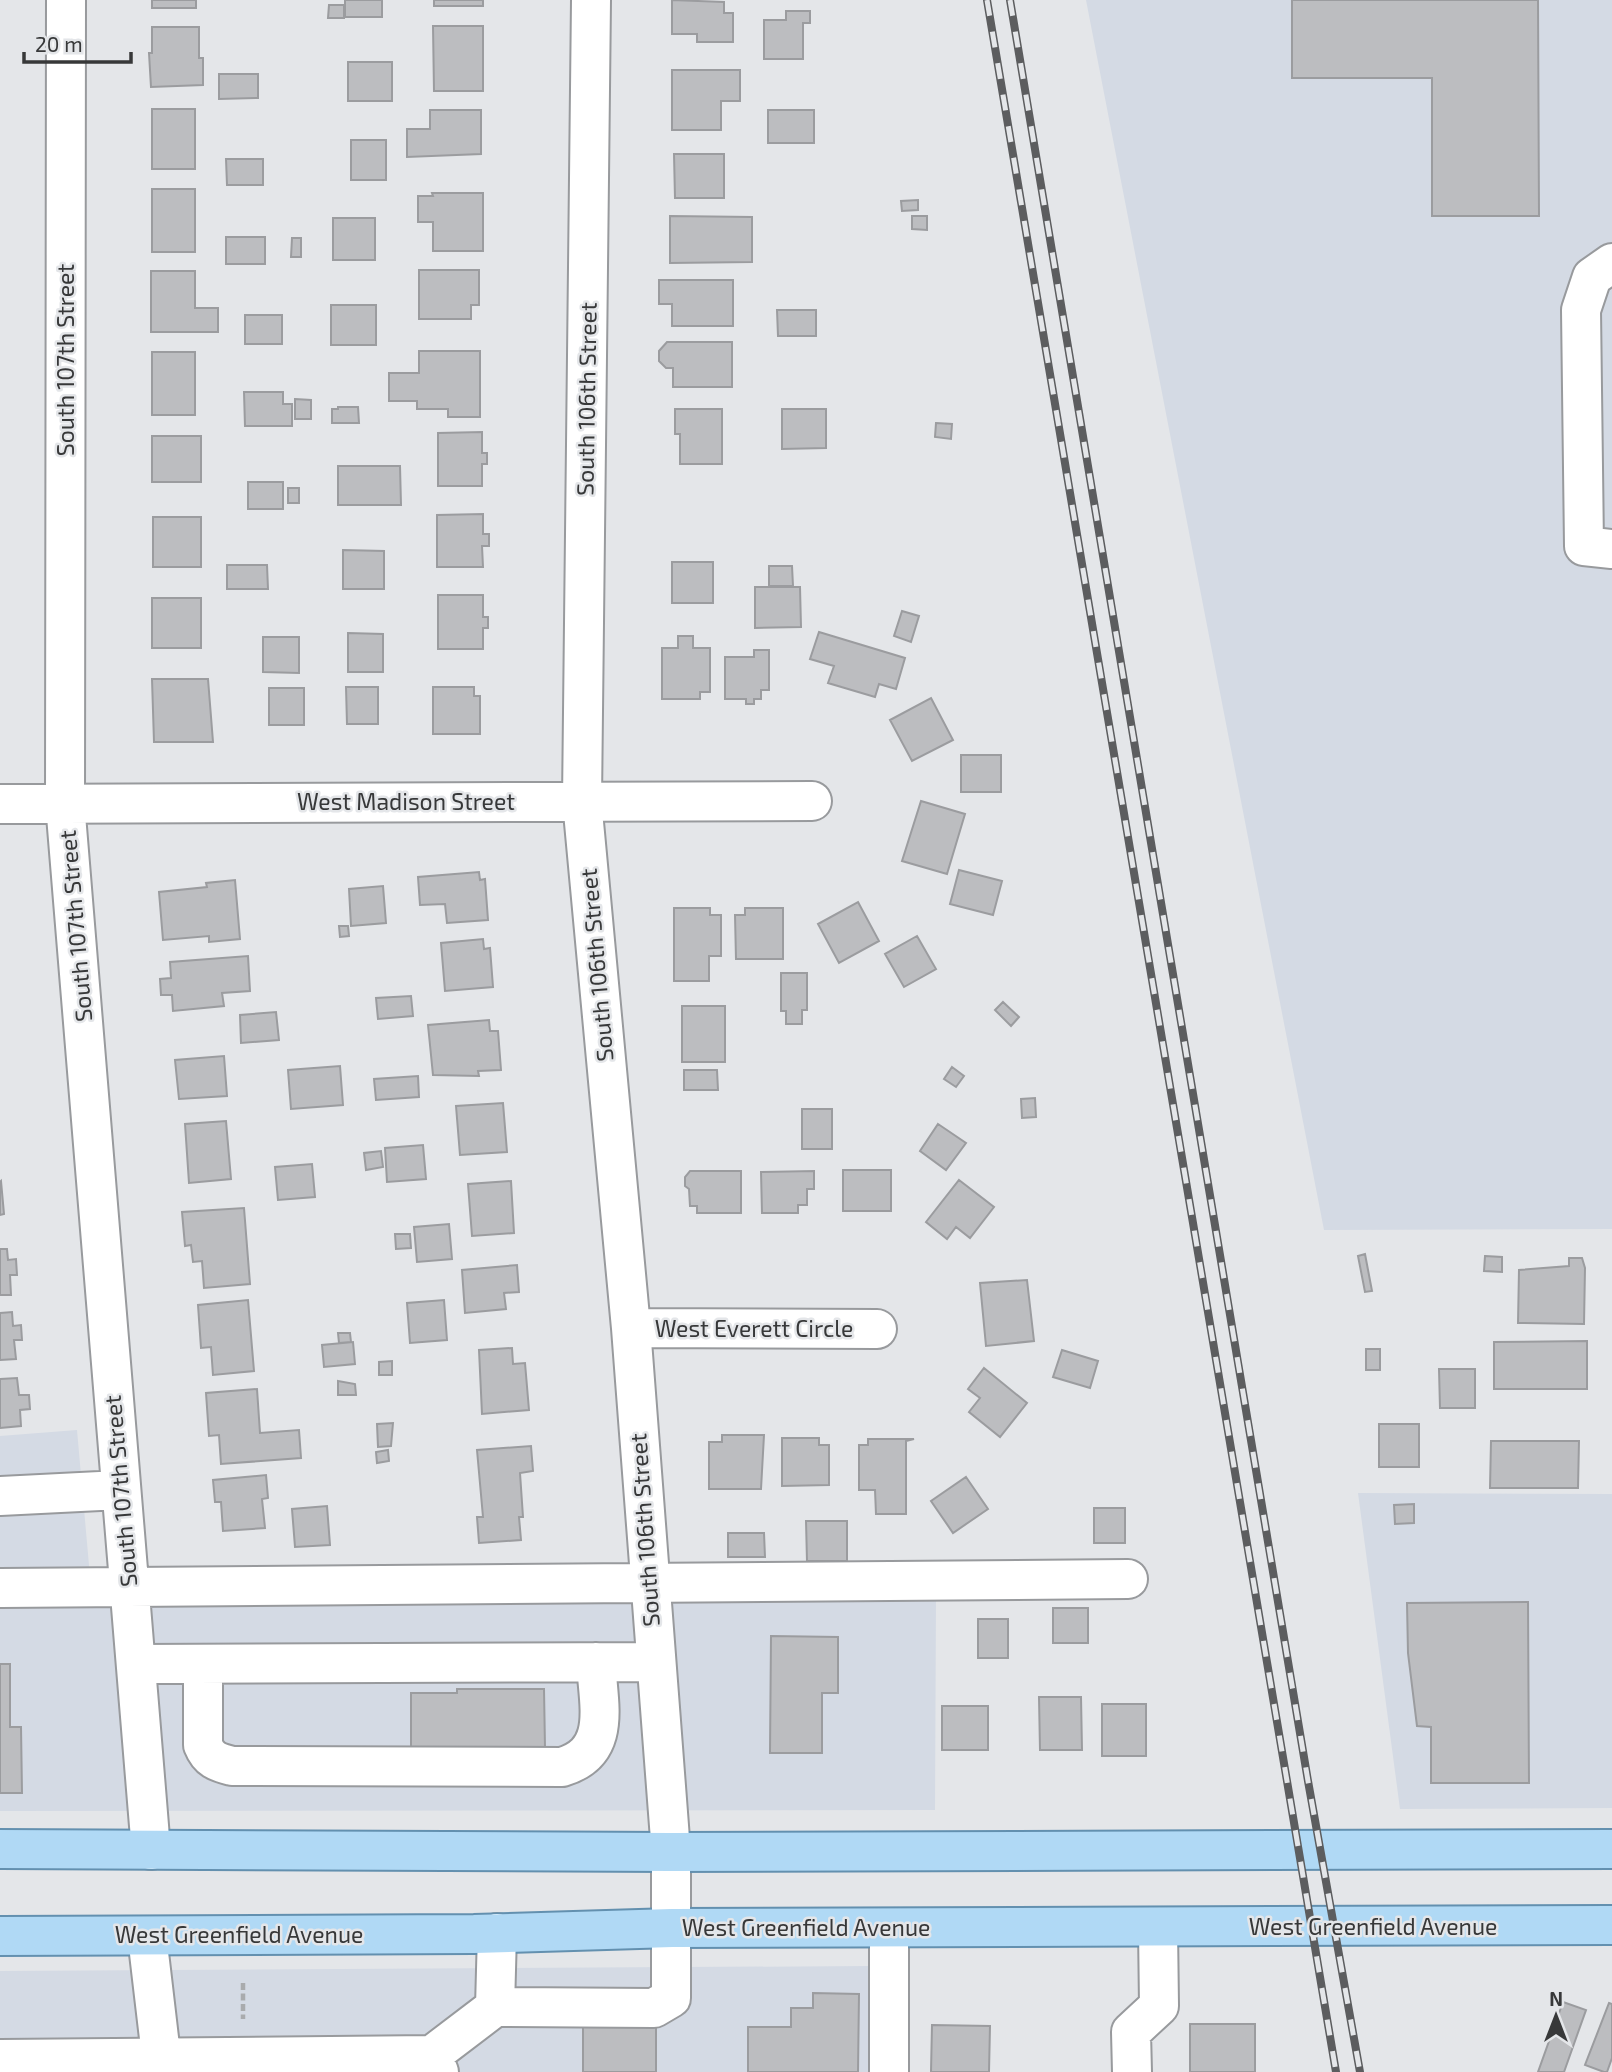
<svg xmlns="http://www.w3.org/2000/svg" width="1612" height="2072" viewBox="0 0 1612 2072" font-family="'Exo 2',sans-serif">
<style>
.built{fill:#d4dae4}
.building{fill:#bcbdc0;stroke:#9b9c9f;stroke-width:2}
.lines{fill:none;stroke-linecap:round;stroke-linejoin:round}
.minor-casing{stroke:#989a9d;stroke-width:42}
.major-casing{stroke:#6390af;stroke-width:42}
.path{stroke:#a9abad;stroke-width:4.5;stroke-dasharray:7 3.5;stroke-linecap:butt}
.minor{stroke:#fff;stroke-width:38}
.major{stroke:#b0d9f5;stroke-width:38}
.rail-casing{stroke:#5c5d5f;stroke-width:8}
.rail{stroke:#e4e6e9;stroke-width:5;stroke-dasharray:16;stroke-linecap:butt}
.labels{text-anchor:middle;stroke-width:5;stroke-linejoin:round;paint-order:stroke}
.street-label{font-size:23px;fill:#373839;stroke:#e4e6e9}
</style>
<rect width="100%" height="100%" fill="#e4e6e9"/>
<path class="built" d="M1086 0H1612V1229L1324 1230Z
M77 1430 92 1599 936 1597 935 1810 0 1811V1436Z
M1358 1493 1612 1494V1808L1400 1809Z
M872 1966V2072H0V1971Z"/>
<path class="building" d="M152 0H196V8H152Z
M345 0H382V17H345Z
M434 0H483V6H434Z
M672 0 724 2V13H733V42H697V34H672Z
M1292 0H1538L1539 216H1432V78H1292Z
M329 5H344V18H328Z
M786 11H810V23H803V59H764V20H786Z
M433 26H483V91H434Z
M152 27H199V58H203V85L151 87 149 53H152Z
M348 62H392V101H348Z
M672 70H740V101H721V130H672Z
M219 74H258V98L219 99Z
M152 109H195V169H152Z
M430 110H481V154L407 157V129H430Z
M768 110H814V143H768Z
M351 140H386V180H351Z
M674 154H724V198H675Z
M226 159H263V185H227Z
M152 189H195V252H152Z
M432 193H483V251H433V222H418V196H433Z
M918 200V210L902 211 901 201Z
M670 216 752 217V262L670 263Z
M912 216H927V230L912 229Z
M333 218H375V260H333Z
M226 237H265V264H226Z
M292 238H301V257H291Z
M419 270H479V305H471V319H419Z
M151 271H195V308H218V332H151Z
M659 280H733V326H672V304H659Z
M331 305H376V345H331Z
M777 310H816V336H778Z
M245 315H282V344H245Z
M667 342H732V387H673V368H666L659 361V351Z
M419 351H480V417H448V409H417V401H389V373H419Z
M152 352H195V415H152Z
M244 392H283V404H292V426H245Z
M295 399 311 400V419H295Z
M338 407H358L359 423H332V409H338Z
M675 409H722V464H680V434H675Z
M782 409H826V448L782 449Z
M936 423 952 424 951 439 935 437Z
M482 432V453H487V464H482V486H438V433Z
M152 436H201V482H152Z
M338 466H400L401 505H338Z
M248 482H283V509H248Z
M288 488H299V503H288Z
M483 514V534H489V546H482L483 567H437V515Z
M153 517H201V567H153Z
M343 550 384 551V589H343Z
M672 562H713V603H672Z
M227 565H267L268 589H227Z
M769 566H792L793 586H769Z
M755 587H800L801 627 755 628Z
M438 595H483V617H488V628H483V649H438Z
M152 598H201V648H152Z
M902 611 919 616 911 642 894 636Z
M819 632 905 658 896 689 879 684 875 697 828 683 834 666 810 659Z
M348 633 383 634V672H348Z
M678 636H693V648H710V692H700V699H662V648H678Z
M263 637H299V673L263 672Z
M754 650H769V690H761V699H754V704H746V699H725V657H754Z
M152 679H208L213 742H154Z
M346 687H378V724H347Z
M433 687H474V696H480V734H433Z
M269 688H304V725H269Z
M931 698 953 740 912 761 890 720Z
M961 755H1001V792H961Z
M921 801 965 814 947 874 902 861Z
M959 870 1002 881 993 915 950 904Z
M479 872 480 880 485 879 488 920 447 923 445 904 420 905 418 877Z
M235 880 240 939 209 942V936L163 940 159 892 207 887 206 883Z
M383 886 386 923 351 926 349 889Z
M858 902 879 941 839 963 818 924Z
M674 908H710V915H721V956H709V981H674Z
M745 908H783V959H736L735 915H745Z
M339 926H348L349 936 340 937Z
M917 936 936 969 904 987 885 954Z
M483 939 484 949 490 948 493 987 445 991 441 943Z
M248 956 250 991 222 993 224 1006 173 1011 172 995H161L160 979 171 978 170 962Z
M781 973H807V1010H802V1024H786V1011H781Z
M411 996 413 1016 378 1019 376 998Z
M1003 1002 1019 1017 1011 1026 995 1010Z
M682 1006H725V1062H682Z
M276 1012 279 1040 241 1043 240 1015Z
M489 1020 490 1031H498L501 1070 478 1071 479 1076 433 1075 428 1025Z
M224 1056 227 1096 179 1099 175 1060Z
M340 1066 343 1105 291 1109 288 1070Z
M952 1067 964 1076 956 1087 944 1079Z
M684 1070H717L718 1090H684Z
M418 1076 419 1097 376 1100 374 1079Z
M1035 1098 1036 1117 1022 1118 1021 1099Z
M503 1103 507 1152 460 1155 456 1106Z
M802 1109H832V1149H802Z
M226 1121 231 1179 189 1183 185 1124Z
M938 1124 966 1143 946 1170 920 1151Z
M423 1145 426 1179 387 1182 385 1148Z
M381 1151 383 1167 366 1170 364 1153Z
M312 1164 315 1197 278 1200 275 1167Z
M843 1170H891V1211H843Z
M690 1171H741V1213H697V1206H690L689 1189 685 1186V1177Z
M814 1171V1189H807V1205H798V1213H762L761 1172Z
M959 1180 994 1207 970 1238 956 1227 947 1239 926 1222Z
M1 1181 4 1214 0 1215V1182Z
M511 1181 514 1233 472 1236 468 1184Z
M244 1208 250 1284 204 1288 202 1261 193 1262 191 1245 185 1246 182 1212Z
M449 1224 452 1259 417 1262 414 1227Z
M395 1234H410L411 1248 396 1249Z
M0 1249H7L8 1260 16 1259 17 1275H10L11 1295H0Z
M1365 1254 1372 1291 1365 1292 1358 1256Z
M1485 1256 1502 1257V1272L1484 1271Z
M1569 1258H1582L1585 1268 1584 1324 1518 1323 1519 1270 1569 1266Z
M517 1265 519 1292 504 1293 506 1309 465 1313 462 1270Z
M1027 1280 1034 1341 986 1346 980 1283Z
M248 1300 254 1371 213 1375 211 1347 201 1348 198 1305Z
M444 1300 447 1340 410 1343 407 1303Z
M12 1312 13 1326 21 1325 22 1340H14L16 1359 0 1360V1313Z
M338 1333H350L351 1342 339 1343Z
M1587 1341V1389H1494V1342Z
M353 1342 355 1364 324 1367 322 1345Z
M512 1348 513 1364 525 1363 529 1410 482 1414 479 1350Z
M1366 1349H1380V1370H1366Z
M1062 1350 1098 1361 1090 1388 1053 1377Z
M392 1361V1375H379V1362Z
M984 1368 1027 1403 1000 1437 969 1412 980 1398 968 1389Z
M1439 1369H1475V1408H1440Z
M17 1378 19 1395H29L30 1409 20 1410 21 1426 0 1428V1379Z
M338 1381 355 1384 356 1395H338Z
M257 1389 260 1433 299 1430 301 1458 221 1464 219 1435 209 1436 206 1393Z
M393 1423 391 1446 378 1447 377 1424Z
M1379 1424H1419V1467H1379Z
M722 1435H764L761 1489H709V1442H722Z
M782 1438H819V1445H829V1485L782 1486Z
M868 1439H914L906 1441V1514H876L875 1490H859V1445H868Z
M1491 1441H1579L1578 1488H1490Z
M531 1446 533 1471 520 1473 523 1517H519L521 1540 479 1543 477 1517H483L477 1450Z
M388 1450 389 1461 377 1463 376 1452Z
M266 1475 268 1498 262 1499 265 1528 223 1531 221 1502H215L213 1480Z
M966 1477 988 1509 953 1533 931 1501Z
M1414 1504V1523L1395 1524 1394 1505Z
M327 1506 330 1545 295 1547 292 1509Z
M1094 1508H1125V1543H1094Z
M806 1521H847V1561H807Z
M728 1533H764L765 1557H728Z
M1528 1602 1529 1783H1431V1727L1417 1726 1408 1653 1407 1603Z
M1053 1608H1088V1643H1053Z
M978 1619H1008V1658H978Z
M771 1636 838 1637V1693H822V1753H770Z
M0 1664H10V1727H21L22 1793H0Z
M457 1689H544L545 1748 411 1756V1693H457Z
M1039 1697H1081L1082 1750H1040Z
M1102 1704H1146V1756H1102Z
M942 1706H988V1750H942Z
M813 1993 859 1994 858 2072H748V2027H791V2008H813Z
M1563 2002 1586 2010 1564 2072H1538Z
M1609 2003 1612 2004V2058L1607 2072H1604L1585 2065Z
M583 2022H656V2072H583Z
M1190 2024H1255V2072H1190Z
M932 2025 990 2026 989 2072H931Z"/>
<g class="lines">
<defs>
<path id="minor" d="M66 0 65 803 151 1850
M1612 263 1592 277 1581 310 1584 546 1612 549
M0 804 812 801
M631 1328 877 1329
M0 1496 120 1490
M0 1588 1128 1579
M136 1664 655 1662
M203 1664V1745C209 1760 217 1762 232 1766L562 1767C613 1752 598 1704 596 1662
M147 1936 163 2072
M495 2007 654 2008 671 1998V1852L631 1328 582 801 591 0
M432 2055 495 2007 497 1933
M0 2059 432 2055 439 2072
M889 2072V1929
M1132 2072 1131 2032 1159 2006 1158 1928"/>
<path id="major" d="M0 1849 671 1852 1612 1849
M0 1936 474 1934 672 1928 1612 1925"/>
</defs>
<use href="#minor" class="minor-casing"/>
<use href="#major" class="major-casing"/>
<path class="path" d="M243 1983V2019"/>
<use href="#minor" class="minor"/>
<use href="#major" class="major"/>
<defs>
<path id="rail" d="M987 0 1336 2072
M1010 0 1308 1781 1360 2072"/>
</defs>
<use href="#rail" class="rail-casing"/>
<use href="#rail" class="rail"/>
</g>
<g class="labels">
<g class="street-label">
<text transform="translate(66 360) rotate(-90)" y="8">South 107th Street</text>
<text transform="translate(587 399) rotate(-89)" y="8">South 106th Street</text>
<text x="406" y="810">West Madison Street</text>
<text transform="translate(76 926) rotate(-95)" y="8">South 107th Street</text>
<text transform="translate(597 965) rotate(-95)" y="8">South 106th Street</text>
<text x="754" y="1337">West Everett Circle</text>
<text transform="translate(121 1491) rotate(-95)" y="8">South 107th Street</text>
<text transform="translate(645 1530) rotate(-94)" y="8">South 106th Street</text>
<text x="1373" y="1935">West Greenfield Avenue</text>
<text x="806" y="1936">West Greenfield Avenue</text>
<text x="239" y="1943">West Greenfield Avenue</text>
</g>
</g>
<g transform="translate(1556 2016)" stroke="#e4e6e9" stroke-width="5" paint-order="stroke">
<path d="M0-5L12 26L0 18L-12 26Z" fill="#373839"/>
<text y="-10" font-size="19" font-weight="bold" text-anchor="middle" fill="#373839">N</text>
</g>
<path d="M24 52v10h107v-10" fill="none" stroke="#373839" stroke-width="3.5"/>
<text x="35" y="52" font-size="21" fill="#373839" stroke="#e4e6e9" stroke-width="5" paint-order="stroke">20 m</text>
</svg>
